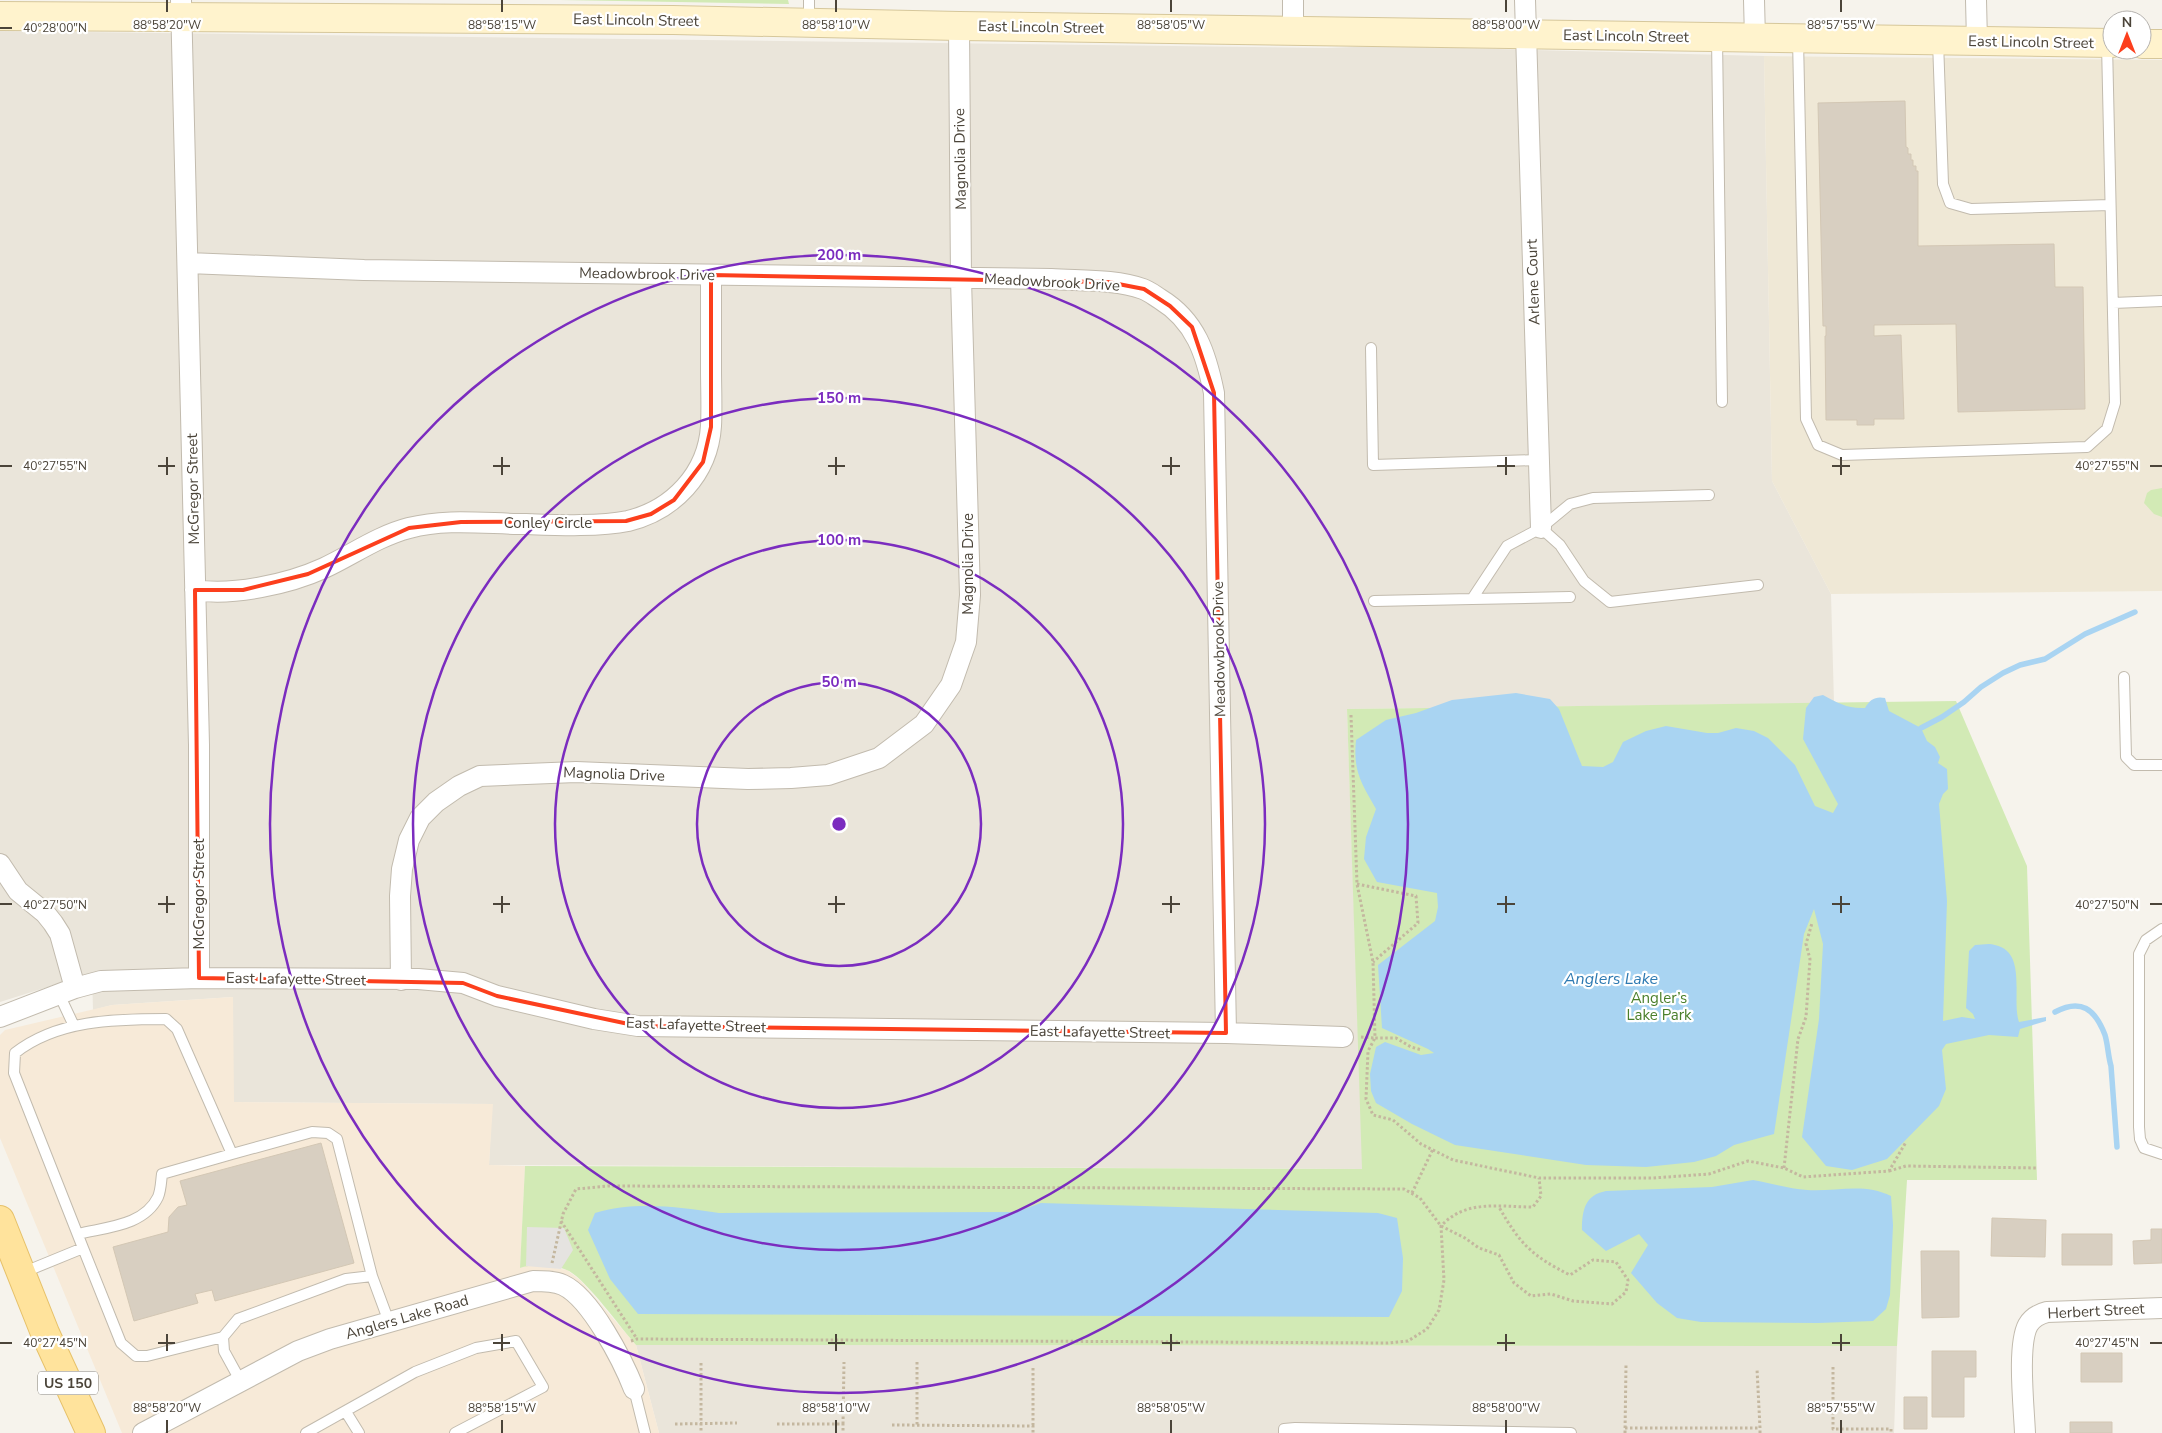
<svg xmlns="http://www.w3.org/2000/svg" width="2162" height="1433" viewBox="0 0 2162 1433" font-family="'Nunito Sans',sans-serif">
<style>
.residential{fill:#eae5da}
.commercial{fill:#f7ead8}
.education{fill:#efe8d6}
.green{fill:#d2eab5}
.parking{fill:#e5e3e0}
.water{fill:#a9d4f2}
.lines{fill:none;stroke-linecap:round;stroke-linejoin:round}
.stream{stroke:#a9d4f2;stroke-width:5.5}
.building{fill:#d8cfc1;stroke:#d3c7b4}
.service-casing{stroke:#c2bbae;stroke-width:12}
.minor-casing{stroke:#c2bbae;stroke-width:22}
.secondary-casing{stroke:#d6c79b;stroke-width:30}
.primary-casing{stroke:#e6c16a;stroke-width:30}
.path{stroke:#c4b79f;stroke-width:3;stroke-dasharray:2.5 2.5;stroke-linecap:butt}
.service{stroke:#fff;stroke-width:10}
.minor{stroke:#fff;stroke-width:20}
.secondary{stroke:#fff3cd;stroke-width:28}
.primary{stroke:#ffe39c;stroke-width:28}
.marked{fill:none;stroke:#fc3f1d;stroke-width:4;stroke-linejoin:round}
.ticks{fill:none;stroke:#4b4439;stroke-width:2}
.ring{fill:none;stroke:#7b2cbf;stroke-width:2.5}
.labels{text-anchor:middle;stroke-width:4.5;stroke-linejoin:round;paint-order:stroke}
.shield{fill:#fff;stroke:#817c74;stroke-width:1}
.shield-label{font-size:14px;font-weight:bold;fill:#4b4439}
.street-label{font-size:15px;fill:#4b4439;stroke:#fff}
.park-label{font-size:15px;fill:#4a7f2a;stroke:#fff}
.water-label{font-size:16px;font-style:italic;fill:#2e7ab2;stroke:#fff}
.ticks-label{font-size:12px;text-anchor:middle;fill:#4b4439;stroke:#fff;stroke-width:4.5;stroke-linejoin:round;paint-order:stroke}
.centre{fill:#7b2cbf;stroke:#fff;stroke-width:2.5}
.ring-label{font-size:15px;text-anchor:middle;font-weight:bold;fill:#7b2cbf;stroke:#fff;stroke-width:4.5;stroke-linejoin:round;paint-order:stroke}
</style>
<rect width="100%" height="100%" fill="#f6f3ec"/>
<path class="residential" d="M0 31 1327 48 1381 46 1764 56 1772 481 1831 594 1834 703 1347 709 1363 1169 489 1165 492 1104 233 1102V997L112 1005 93 1010 92 973 0 1002Z
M636 1345 1897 1346 1894 1433H659Z"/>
<path class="commercial" d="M233 997 234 1102 493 1104 489 1165 525 1166 520 1268 532 1264 567 1270 580 1280 636 1345 659 1433H122L0 1138V1035L5 1030 112 1005Z"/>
<path class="education" d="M1764 56 2162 60V591L1831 594 1772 481Z"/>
<path class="green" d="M560 0H788L789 4Z
M2162 488V517L2154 514 2144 503 2147 493 2151 490Z
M1956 701 2027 866 2037 1180H1907L1897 1346 636 1345C620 1327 588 1282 569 1271 557 1265 532 1264 520 1268L525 1166 1362 1169 1347 709Z"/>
<path class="parking" d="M527 1227 564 1228 573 1250 561 1269 526 1266Z"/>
<path class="water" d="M1516 693 1550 699 1559 709 1582 766 1603 767 1613 762 1623 742 1646 731 1666 726 1707 733H1718L1736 728 1754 731 1768 738 1795 765 1815 806 1833 813 1838 804 1803 739 1806 708 1814 697 1823 695C1838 703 1848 709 1865 708 1870 699 1876 696 1885 698L1889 711 1921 728 1927 741 1935 747 1940 757 1938 763 1947 769 1948 789 1943 794 1939 804 1947 901 1943 1021 1962 1017 1975 1019 1973 1014 1966 1008 1969 951 1975 945C1982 945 1989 943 1995 945 2028 952 2011 1000 2019 1022L2046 1017V1021L2020 1029 2018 1037 1989 1035 1946 1044 1942 1050 1946 1089 1939 1106 1887 1159 1852 1170 1826 1166 1802 1137 1819 1019 1823 944 1814 909 1804 934 1774 1134 1734 1145 1716 1156 1694 1162 1646 1167 1586 1165 1455 1145 1412 1124 1376 1103 1371 1091 1370 1074 1376 1047 1385 1042 1421 1055 1434 1053 1428 1049 1382 1028 1378 965 1435 921 1438 907 1437 893 1377 882 1364 859 1366 837 1376 809C1361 782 1353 772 1356 740L1386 720 1416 713 1452 700Z
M1753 1180C1771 1183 1789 1189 1807 1190 1835 1192 1864 1182 1891 1196L1893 1225 1890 1295 1886 1309 1873 1321 1818 1323 1701 1322 1677 1318 1657 1303 1631 1273 1648 1245 1639 1234 1606 1251 1582 1230C1582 1210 1585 1195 1606 1191L1712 1187Z
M1041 1203 1378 1213 1397 1218 1403 1258 1402 1291 1389 1317 638 1314 610 1279 588 1230 595 1213C634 1201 680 1207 719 1213L1015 1212Z"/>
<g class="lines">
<path class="stream" d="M1921 728 1942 717 1964 702 1981 687 2003 673 2020 665 2045 659 2085 634 2135 612
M2055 1012C2081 998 2095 1009 2105 1035 2108 1045 2108 1056 2111 1066L2117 1147"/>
</g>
<path class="building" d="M1905 101 1906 147 1908 148V154H1911V160H1913V166H1916V171H1918V246L2054 244 2055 287H2083L2085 409 1958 412 1956 324 1874 325V336L1901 335 1904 419H1874V425H1857V420H1826L1825 336H1826V326H1823L1818 103Z
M321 1143 354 1263 215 1301 212 1290 195 1294 198 1303 134 1321 113 1247 168 1232 169 1217 178 1207 187 1205 180 1181Z
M1992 1218 2046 1220 2045 1257 1991 1256Z
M2151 1229H2162V1263L2134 1264 2133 1241 2151 1240Z
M2062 1234H2112V1265H2062Z
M1921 1251H1959V1317L1922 1318Z
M1932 1351H1976V1377H1964V1417H1932Z
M2081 1353H2122V1382H2081Z
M1904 1397H1927V1429H1904Z
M2070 1422H2112V1433H2070Z"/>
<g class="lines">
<defs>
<path id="service" d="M809 22V0
M1717 38 1722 402
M1798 39 1806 419 1818 445 1842 455 2087 447 2107 429 2115 403 2107 44
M1938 41 1943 184 1950 203 1971 209 2110 205
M2113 303 2162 301
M1371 348 1373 465 1538 460
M1541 528 1560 545 1584 581 1610 602 1758 585
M1472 599 1570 597
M1374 601 1472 599 1507 546 1541 528 1570 504 1593 498 1709 495
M2124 677 2126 757 2134 765H2162
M2162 929 2146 940 2139 954V1127L2140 1139 2144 1148 2162 1154
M59 994 74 1026
M232 1154 312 1132 328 1133 337 1139 372 1276
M83 1248 121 1343 136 1356H147L223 1337
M22 1273 83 1248 14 1073 15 1053C57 1020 114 1019 166 1019L177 1029 232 1154 162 1174C161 1181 161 1190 158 1197 144 1226 106 1227 78 1234
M241 1382 224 1351 223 1337 238 1319 346 1279 372 1276 389 1322
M634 1389 645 1433
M346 1412 359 1433
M306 1433 415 1372 476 1348 516 1341 543 1387 455 1433
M1284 1433V1429L1295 1428 1571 1433"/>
<path id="minor" d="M181 0 199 745V978
M1293 0V30
M1525 0 1541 528
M1754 0 1755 38
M1976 0 1977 41
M188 263 364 270 1051 279C1081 281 1115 279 1143 289 1149 291 1155 296 1160 299 1196 321 1206 354 1214 393L1226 1033
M195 590C233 596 289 584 324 568 352 555 378 536 409 528 447 518 487 524 526 524 555 525 599 527 628 521 673 510 708 474 711 426 712 407 711 388 711 369 711 338 711 306 711 275
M0 864 18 891 45 913 53 923 60 934 75 988
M401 980 400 896 402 869 409 840 420 818 436 802 459 786 480 776 576 772 748 779 791 778 828 775 879 758 924 724 951 685 966 642 970 595 961 279 959 26
M0 1017 75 988 101 981 199 978 418 979 463 983 497 996 594 1019 638 1026 1226 1033 1343 1037
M143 1433 298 1351 330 1339 533 1281C543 1281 554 1281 563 1285 591 1298 623 1361 634 1389
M2025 1433C2024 1408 2017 1345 2028 1325 2032 1318 2039 1314 2047 1312L2162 1308"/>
<path id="secondary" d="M0 16 673 20 959 26 2112 43
M2142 44H2162"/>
<path id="primary" d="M0 1220 45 1333 91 1433"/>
</defs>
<use href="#service" class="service-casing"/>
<use href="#minor" class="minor-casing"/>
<use href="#secondary" class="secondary-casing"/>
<use href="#primary" class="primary-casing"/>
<path class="path" d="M1351 715 1357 884 1373 962 1375 1038H1396L1411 1047 1422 1050
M1357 884 1416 896 1418 923 1373 962
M1361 1037 1375 1038 1368 1051 1366 1099 1373 1115 1393 1120 1421 1144 1453 1160 1539 1178H1653L1709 1174 1748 1161 1784 1168 1803 1177 1889 1171 1906 1142
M1784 1168 1798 1039 1806 1017 1810 959 1806 944 1812 923
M1889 1171 1906 1166 2037 1168
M1412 1193 1433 1149
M561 1221 637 1339
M552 1263 563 1214 576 1189 608 1186 1404 1189 1420 1198 1441 1226 1465 1238 1479 1248 1499 1255 1514 1283 1531 1296 1551 1294 1573 1301 1612 1304 1626 1292 1628 1280 1616 1262 1593 1260 1570 1275C1532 1256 1520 1244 1499 1207
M631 1341 637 1339 1388 1343 1408 1341 1427 1329 1439 1310 1444 1280 1441 1226C1466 1199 1499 1207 1533 1207L1541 1196 1539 1178
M917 1362V1425
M701 1363V1433
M1833 1367V1429H1891V1433
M1033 1368V1426
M675 1424 737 1423
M777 1424H843V1433
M843 1424 844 1362
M892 1425 1033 1426V1433
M1625 1428H1760L1757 1369
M1625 1433 1626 1365
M1760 1433V1428"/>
<use href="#service" class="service"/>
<use href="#minor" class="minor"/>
<use href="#secondary" class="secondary"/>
<use href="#primary" class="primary"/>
</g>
<path class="marked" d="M711 275 1108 282 1144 289 1170 306 1192 327 1214 393 1226 1033 638 1026 497 996 463 983 199 978 195 590H243L308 574 409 528 461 522 626 521 651 514 674 500 703 462 711 427Z"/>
<path class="ticks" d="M167 0V12M502 0V12M836 0V12M1171 0V12M1506 0V12M1841 0V12M0 28H12M167 457V475M502 457V475M836 457V475M1171 457V475M1506 457V475M1841 457V475M0 466H12M158 466H175M493 466H510M828 466H845M1162 466H1180M1497 466H1515M1832 466H1850M2150 466H2162M167 896V913M502 896V913M836 896V913M1171 896V913M1506 896V913M1841 896V913M0 904H12M158 904H175M493 904H510M828 904H845M1162 904H1180M1497 904H1515M1832 904H1850M2150 904H2162M167 1334V1351M502 1334V1351M836 1334V1351M1171 1334V1351M1506 1334V1351M1841 1334V1351M0 1343H12M158 1343H175M493 1343H510M828 1343H845M1162 1343H1180M1497 1343H1515M1832 1343H1850M2150 1343H2162M167 1420V1433M502 1420V1433M836 1420V1433M1171 1420V1433M1506 1420V1433M1841 1420V1433"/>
<g class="ring">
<circle cx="839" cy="824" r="142"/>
<circle cx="839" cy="824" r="284"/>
<circle cx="839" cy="824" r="426"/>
<circle cx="839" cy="824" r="569"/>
</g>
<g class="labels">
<rect class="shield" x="38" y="1371.5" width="60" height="23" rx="4"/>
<g class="shield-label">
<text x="68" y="1388">US 150</text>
</g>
<g class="street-label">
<text transform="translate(636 20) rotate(1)" y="5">East Lincoln Street</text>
<text transform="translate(1041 27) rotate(1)" y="5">East Lincoln Street</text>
<text transform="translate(1626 36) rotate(1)" y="5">East Lincoln Street</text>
<text transform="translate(2031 42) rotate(1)" y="5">East Lincoln Street</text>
<text transform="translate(960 159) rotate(-91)" y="5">Magnolia Drive</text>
<text transform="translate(647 274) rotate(1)" y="5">Meadowbrook Drive</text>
<text transform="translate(1052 282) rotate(3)" y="5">Meadowbrook Drive</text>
<text transform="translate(1533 282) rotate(-92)" y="5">Arlene Court</text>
<text transform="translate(193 489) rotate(-91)" y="5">McGregor Street</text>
<text x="548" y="528">Conley Circle</text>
<text transform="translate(968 564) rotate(-90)" y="5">Magnolia Drive</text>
<text transform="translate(1219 649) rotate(-91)" y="5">Meadowbrook Drive</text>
<text transform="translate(614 774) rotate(2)" y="5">Magnolia Drive</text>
<text transform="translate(199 894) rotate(-90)" y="5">McGregor Street</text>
<text transform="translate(296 979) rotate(1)" y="5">East Lafayette Street</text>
<text transform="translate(696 1025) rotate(2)" y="5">East Lafayette Street</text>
<text transform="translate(1100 1032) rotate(1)" y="5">East Lafayette Street</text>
<text transform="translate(2096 1311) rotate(-3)" y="5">Herbert Street</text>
<text transform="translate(407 1317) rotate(-16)" y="5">Anglers Lake Road</text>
</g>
<g class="park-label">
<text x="1659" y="1003">Angler’s<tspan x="1659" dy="17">Lake Park</tspan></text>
</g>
<g class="water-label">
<text x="1611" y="984">Anglers Lake</text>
</g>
</g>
<g class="ticks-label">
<text x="167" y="29">88°58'20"W</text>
<text x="502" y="29">88°58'15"W</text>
<text x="836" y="29">88°58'10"W</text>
<text x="1171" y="29">88°58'05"W</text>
<text x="1506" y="29">88°58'00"W</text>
<text x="1841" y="29">88°57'55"W</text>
<text x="55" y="32">40°28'00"N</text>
<text x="55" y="470">40°27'55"N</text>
<text x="2107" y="470">40°27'55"N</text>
<text x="55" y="909">40°27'50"N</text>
<text x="2107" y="909">40°27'50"N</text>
<text x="55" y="1347">40°27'45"N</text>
<text x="2107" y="1347">40°27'45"N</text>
<text x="167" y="1412">88°58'20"W</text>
<text x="502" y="1412">88°58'15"W</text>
<text x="836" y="1412">88°58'10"W</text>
<text x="1171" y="1412">88°58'05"W</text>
<text x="1506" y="1412">88°58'00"W</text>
<text x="1841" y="1412">88°57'55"W</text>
</g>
<circle cx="839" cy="824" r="8" class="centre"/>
<g class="ring-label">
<text x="839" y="260">200 m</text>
<text x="839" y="403">150 m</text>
<text x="839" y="545">100 m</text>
<text x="839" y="687">50 m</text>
</g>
<g transform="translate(2127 35)"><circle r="24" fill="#ffffff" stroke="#b7b4b0"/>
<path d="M0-4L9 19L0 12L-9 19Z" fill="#fc3f1d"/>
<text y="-8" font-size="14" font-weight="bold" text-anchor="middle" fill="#4b4439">N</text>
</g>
</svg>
